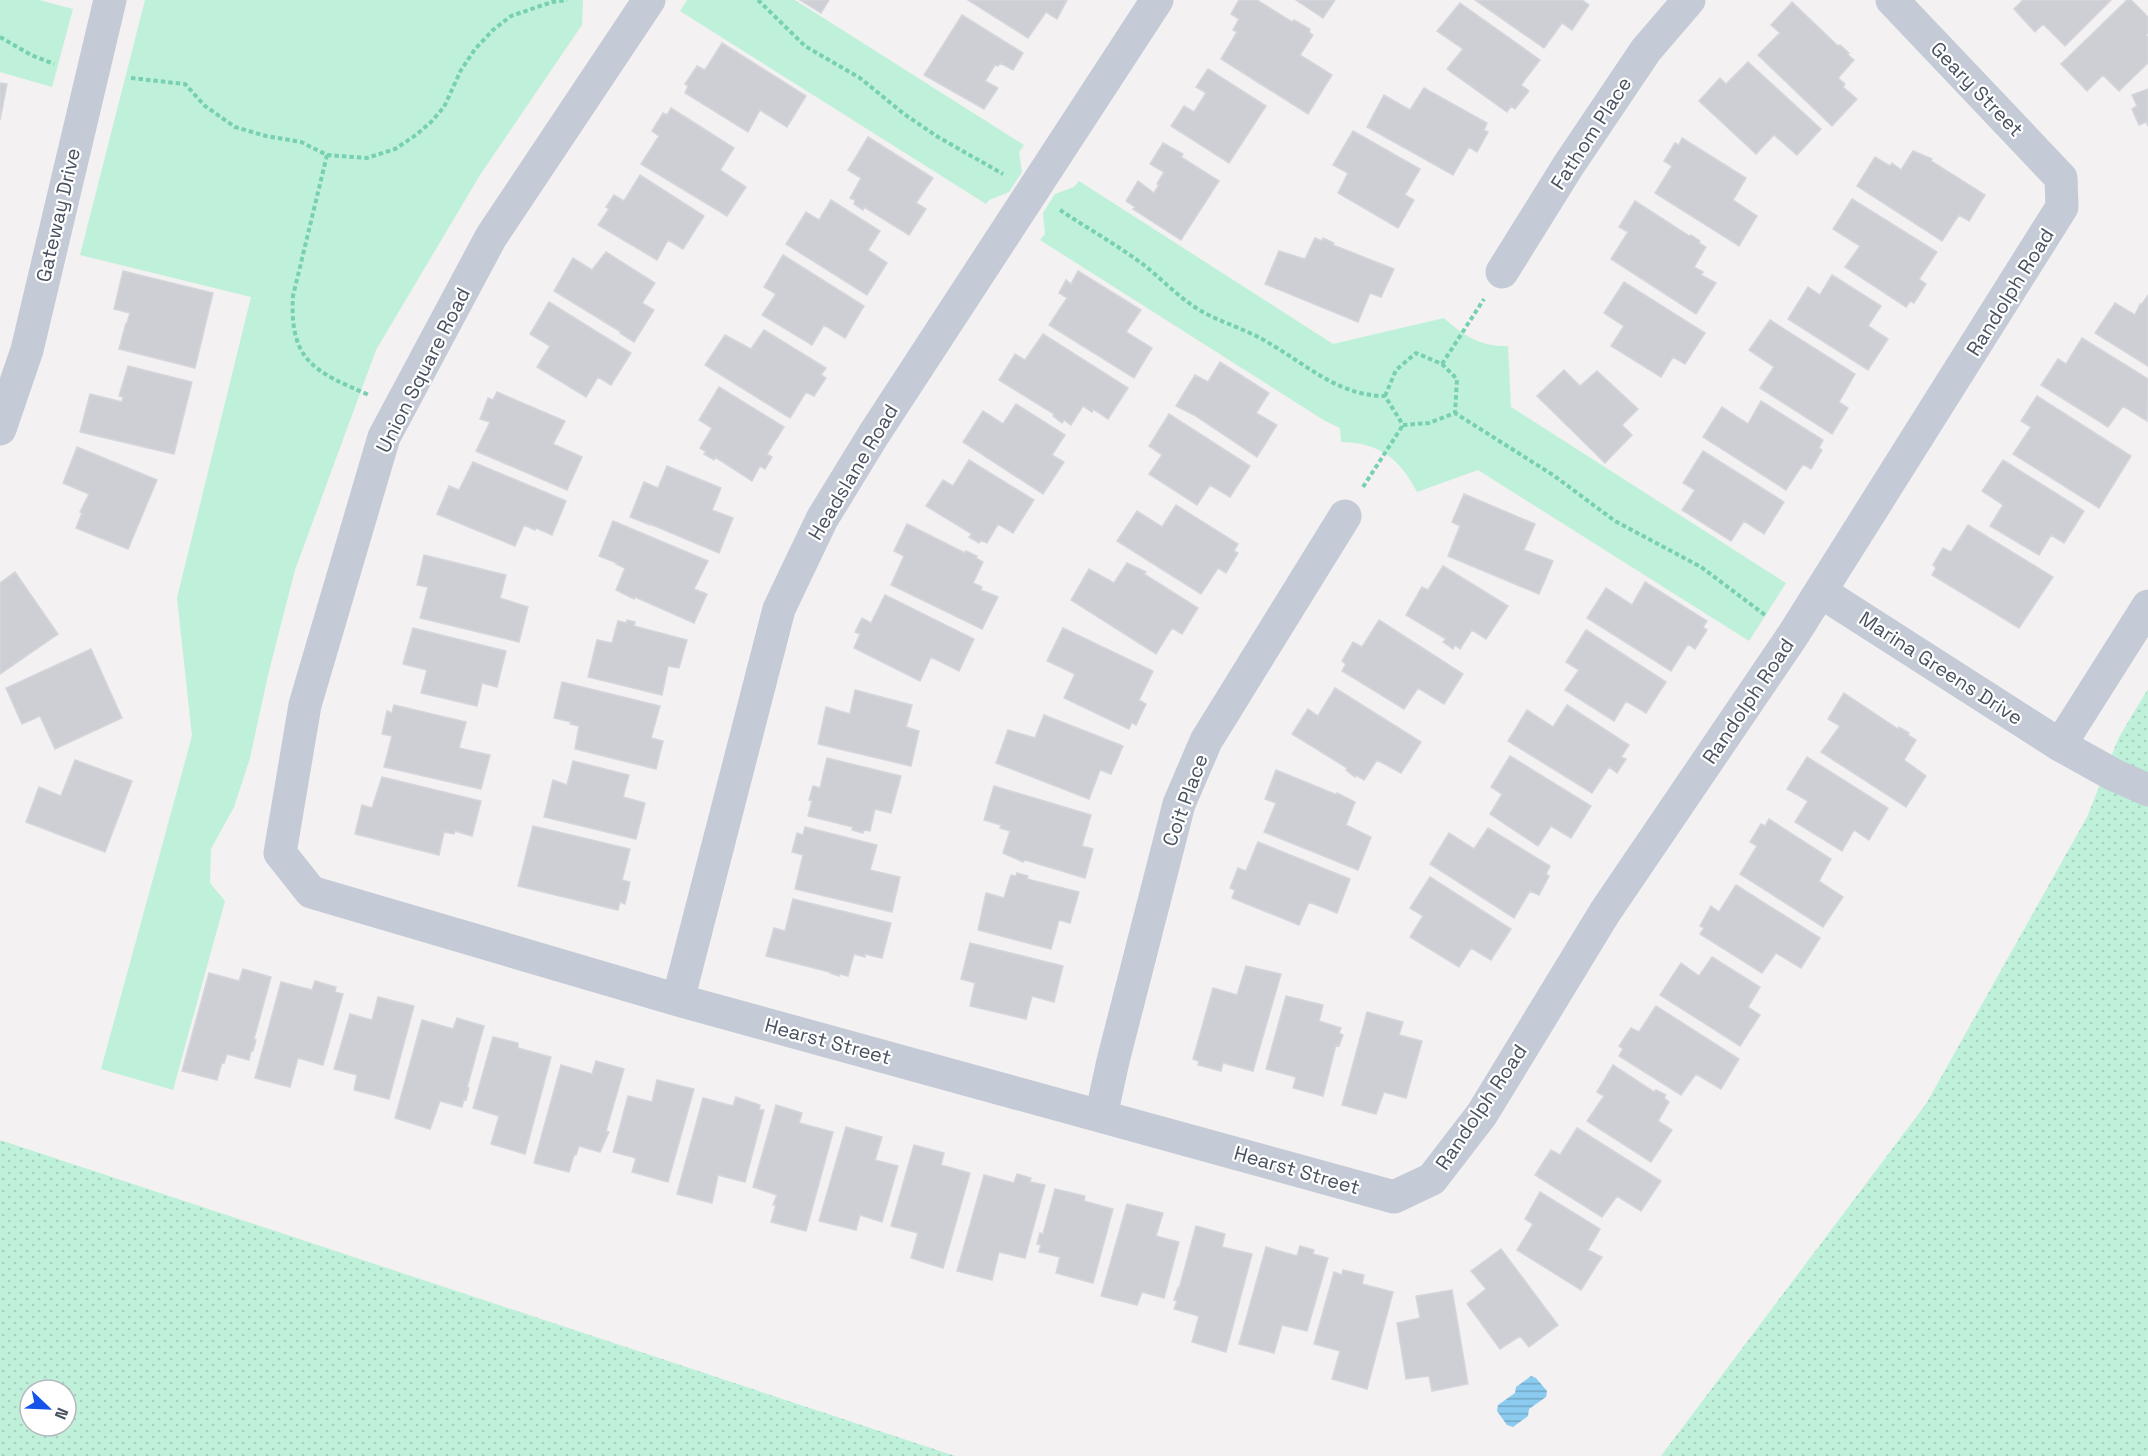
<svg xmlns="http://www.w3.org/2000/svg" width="2148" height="1456" viewBox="0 0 2148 1456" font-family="'Space Grotesk',sans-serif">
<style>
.grass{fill:url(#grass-dots);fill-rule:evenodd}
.park{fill:#bff1da}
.water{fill:url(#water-rules)}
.building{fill:#cdcfd5;stroke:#d5d6dc;stroke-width:1.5}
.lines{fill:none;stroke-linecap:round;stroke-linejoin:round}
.path{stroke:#76d0b1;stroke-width:4;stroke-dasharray:4.5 3;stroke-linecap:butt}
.minor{stroke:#c4cbd6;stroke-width:33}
.labels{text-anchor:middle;stroke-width:4.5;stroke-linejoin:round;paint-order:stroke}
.street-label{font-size:20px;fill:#48515f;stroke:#fff}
</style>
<defs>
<pattern id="grass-dots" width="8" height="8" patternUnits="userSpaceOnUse" patternTransform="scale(1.5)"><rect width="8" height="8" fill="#bff1da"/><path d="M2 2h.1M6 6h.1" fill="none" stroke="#a6d0be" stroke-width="1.8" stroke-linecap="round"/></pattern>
<pattern id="water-rules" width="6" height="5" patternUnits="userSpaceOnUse" patternTransform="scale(1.5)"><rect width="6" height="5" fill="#8bcbef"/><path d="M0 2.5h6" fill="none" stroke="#74a7c5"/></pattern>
</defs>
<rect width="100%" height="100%" fill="#f3f1f1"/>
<path class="grass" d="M2148 689V1456H1661L1926 1104 2087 817 2119 737Z
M0 1140 955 1456H0ZM30 1390H66V1426H30Z"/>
<path class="park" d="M0 0H39L73 9 52 87 0 72Z
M145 0H583L582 25 480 175 376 350 295 570 268 675 250 758 234 807 211 849 210 883 225 901 173 1090 101 1069 192 736 177 598 251 297 80 255Z
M687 0H795L1024 145 1019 152 1022 172 1009 192 989 200 986 204 680 11Z
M1079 181 1333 344 1444 318C1464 336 1481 347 1508 346L1511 407 1786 583 1749 641 1478 470 1417 492C1399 458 1380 443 1341 442L1340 428 1325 421 1040 240 1045 234 1043 213 1055 194 1074 187Z"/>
<path class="water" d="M1531 1376 1536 1378 1547 1391 1546 1397 1529 1409 1528 1416 1513 1427 1507 1425 1497 1411 1498 1405 1515 1393 1516 1387Z"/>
<path class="building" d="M800 0H829L821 13Z
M968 0H1067L1057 19 1046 12 1028 38Z
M1239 0H1257L1292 22 1294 20 1310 29 1309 32 1313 35 1300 55 1332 75 1308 114 1221 59 1237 32 1233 30 1239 19 1231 14Z
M1296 0H1335L1323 18Z
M1475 0H1582L1589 5 1572 30 1562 23 1544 48Z
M2023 0H2111L2065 46 2043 24 2035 32 2014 9Z
M2127 0H2131L2148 17V33L2146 35 2148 37V63L2119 91 2103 75 2087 91 2061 64Z
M1792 2 1838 46 1840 45 1849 53 1847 54 1854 60 1838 78 1845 84 1843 87 1857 99 1832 126 1758 55 1780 33 1771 25Z
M1460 3 1540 60 1521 85 1529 91 1515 109 1511 106 1507 112 1447 69 1463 49 1437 31Z
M962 15 1023 53 1013 70 1000 63 998 66 995 65 985 81 998 88 984 109 924 75Z
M722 43 806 96 787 127 760 110 748 132 685 93 688 86 685 84 697 66 705 70Z
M1748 62 1821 129 1797 155 1774 135 1756 154 1699 101 1720 78 1726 84Z
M1208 69 1266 106 1229 163 1171 126 1184 106 1194 112 1206 93 1196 87Z
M0 83 7 84 0 120Z
M1424 88 1487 123 1484 130 1488 132 1477 152 1469 147 1453 175 1367 127 1384 95 1410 110Z
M2148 89V126L2146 122 2139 125 2132 109 2137 106 2132 95Z
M671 108 734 148 720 170 746 187 727 216 641 164 659 136 652 131 663 113 667 115Z
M1353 131 1420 169 1405 195 1414 200 1398 228 1338 193 1348 173 1333 165Z
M868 137 933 178 916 203 926 209 909 235 864 207 863 210 854 204 855 200 850 198 861 178 848 170Z
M1682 138 1746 178 1733 200 1757 216 1739 246 1655 193 1672 166 1664 161 1675 143 1679 145Z
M1163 143 1183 154 1181 157 1219 181 1181 240 1133 209 1135 207 1126 201 1138 181 1154 193 1159 185 1157 184 1164 172 1150 164Z
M1913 151 1932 159 1931 161 1985 195 1969 221 1959 215 1942 241 1857 186 1875 157 1890 166 1892 163 1901 170Z
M640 175 704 216 683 249 668 240 657 260 598 225 609 209 606 207 614 195 624 201Z
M1852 199 1937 252 1919 279 1926 284 1914 303 1910 301 1906 307 1845 267 1860 246 1833 229Z
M831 200 880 231 868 250 887 263 867 295 786 244 806 212 819 220Z
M1635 201 1689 236 1691 235 1700 241 1699 243 1706 247 1694 267 1703 272 1701 275 1716 283 1696 314 1611 259 1628 232 1619 227Z
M1315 238 1322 241 1323 238 1334 243 1333 245 1394 269 1381 297 1370 293 1358 322 1265 284 1279 251 1305 259Z
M606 252 655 283 642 303 654 310 634 342 620 333 621 332 554 291 573 258 592 270Z
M783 255 864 306 845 338 824 325 812 345 762 315 776 294 764 287Z
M123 271 213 293 195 368 119 349 126 323H127L130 313 114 309Z
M1078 271 1141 310 1126 332 1152 348 1134 378 1049 325 1067 298 1059 293 1066 280 1071 284Z
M1832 275 1881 306 1868 326 1888 339 1868 370 1788 319 1808 287 1820 295Z
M1624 282 1705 333 1685 364 1673 357 1661 377 1611 346 1624 326 1604 313Z
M2148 295V366L2095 333 2115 303 2135 315 2140 304H2142Z
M549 302 631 353 611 385 598 377 586 397 537 367 550 346 530 334Z
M1770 320 1855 374 1839 402 1848 408 1832 434 1760 388 1774 367 1749 350Z
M764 330 826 368 821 375 826 378 814 396 806 392 790 418 705 365 725 335 751 349Z
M1043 334 1128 388 1108 419 1093 409 1092 412 1083 406 1071 425 1064 420 1062 423 1053 416 1054 414 999 380 1015 354 1025 360Z
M2082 338 2148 379 2147 421 2123 406 2108 427 2041 385 2058 359 2066 364Z
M1220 362 1269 393 1256 413 1277 425 1257 457 1194 415 1176 406 1195 375 1208 382Z
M128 366 192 382 174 454 80 432 90 394 122 402 123 397 119 396Z
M1564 370 1580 386 1597 371 1638 409 1622 425 1632 435 1605 463 1537 396Z
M719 387 784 427 767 454 772 457 765 469 760 466 752 481 715 457 714 460 704 454 706 452 700 448 712 428 699 420Z
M497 392 565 421 553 444 582 457 567 490 476 451 490 422 480 419 488 398 493 400Z
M2037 396 2131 456 2099 508 2013 454 2031 427 2021 421Z
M1761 401 1823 440 1819 448 1822 450 1811 469 1803 464 1786 490 1703 437 1722 407 1748 424Z
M1016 404 1065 435 1052 455 1064 462 1043 494 963 442 983 411 1003 424Z
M1169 414 1250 466 1230 497 1210 485 1197 505 1149 474 1162 455 1149 446Z
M77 447 157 480 128 549 76 528 82 513 80 512 89 494 63 483Z
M1703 451 1784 502 1764 534 1744 521 1731 541 1682 510 1695 490 1683 483Z
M969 460 1034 500 1013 533 998 524 987 543 981 540 979 543 969 537 972 534 926 506 943 480 953 486Z
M2003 460 2084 511 2064 543 2051 535 2039 555 1990 526 2003 505 1982 491Z
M473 462 566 501 552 535 536 528 535 530 524 525 515 546 437 514 449 486 459 490Z
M667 466 721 488 712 510 733 518 719 553 650 524V525L630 517 644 482 658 488Z
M1464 494 1535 524 1524 550 1553 561 1539 594 1448 556 1460 526 1452 522Z
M1176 505 1238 544 1234 551 1238 553 1226 573 1218 568 1201 594 1117 541 1137 511 1162 527Z
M613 521 708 561 694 589 707 594 694 623 635 597 634 599 616 590 625 568 616 564 617 563 599 556Z
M907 524 965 553 966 551 977 556 976 558 983 562 973 583 982 587 981 590 998 597 982 629 891 585 904 556 894 551Z
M1968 525 2053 577 2019 628 1932 575 1936 568 1933 565 1943 548 1951 552Z
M424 555 506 575 500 598 528 607 519 642 420 618 428 587 417 585Z
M1127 563 1146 572 1144 574 1198 608 1182 634 1172 628 1156 654 1071 600 1089 569 1114 583Z
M1443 566 1508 606 1486 639 1472 630 1460 649 1455 645 1453 649 1443 642 1446 639 1406 615 1422 587 1428 590Z
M15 572 58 634 0 674V583Z
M1645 582 1707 621 1703 627 1707 630 1695 649 1688 644 1671 671 1587 618 1606 588 1632 605Z
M885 595 974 639 959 671 931 657 920 681 854 648 860 634 855 632 862 618 871 623Z
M627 620 635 622 634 626 687 640 679 668 668 666 662 695 588 677 597 640 612 643 618 621 627 623Z
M1379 620 1463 674 1444 704 1418 688 1404 709 1342 671 1346 664 1342 661 1353 642 1362 647Z
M413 628 506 651 497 687 482 683 477 706 421 693 427 670 403 664Z
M1063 628 1153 671 1139 700 1146 704 1136 725 1132 722 1129 729 1064 698 1075 674 1047 661Z
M1586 630 1666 682 1646 713 1626 701 1614 721 1565 690 1579 670 1566 662Z
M91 649 122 718 55 749 40 716 22 724 6 688Z
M562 682 660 706 651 738 663 741 656 769 575 749 579 726 570 724 571 722 554 718Z
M1335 688 1421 742 1401 773 1377 760 1364 780 1356 775 1355 777 1346 770 1347 768 1292 734 1308 709 1318 716Z
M855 690 912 705 906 727 919 731 911 766 818 744 826 707 850 714Z
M1844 693 1898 729 1899 727 1909 733 1908 735 1916 740 1904 760 1926 776 1906 807 1821 752 1840 726 1828 719Z
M394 705 466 722 459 748 490 755 481 789 384 767 392 736 382 734 387 711 392 713Z
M1567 705 1629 745 1621 757 1626 759 1617 773 1609 767 1592 793 1508 741 1527 710 1553 727Z
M1044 715 1123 746 1111 774 1100 770 1089 799 996 763 1008 730 1035 738Z
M1510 756 1591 806 1571 838 1551 826 1538 846 1490 814 1502 794 1491 787Z
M1807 757 1888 808 1869 840 1854 830 1842 851 1795 822 1808 801 1787 789Z
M827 758 901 776 891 813 875 809 870 831 864 830 863 833 852 830 853 827 808 816 812 801 809 800 813 786 820 788Z
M75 760 132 781 105 852 26 822 39 787 61 796Z
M573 761 629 775 623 797 645 803 636 839 544 817 553 780 567 785Z
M1276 770 1337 795V793L1355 802 1346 825 1371 837 1358 870 1264 832 1276 803 1265 799Z
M382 777 481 801 472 836 455 831 454 834 444 832 439 855 355 834 362 805 372 808Z
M994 786 1091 815 1082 846 1093 849 1085 878 1025 860 1023 862 1003 853 1010 831 1000 828 1001 825 984 820Z
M1769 819 1831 859 1819 881 1843 897 1823 927 1740 874 1757 846 1750 842 1761 824 1765 826Z
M533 826 630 849 622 880 630 882 625 904 620 902 618 910 518 886Z
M805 827 877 845 870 870 900 877 892 912 795 889 803 855 792 852 797 833 803 835Z
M1488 828 1550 866 1546 874 1549 876 1539 895 1530 891 1514 918 1430 864 1449 833 1474 849Z
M1258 842 1350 879 1337 913 1309 902 1299 925 1232 898 1235 890 1230 888 1238 868 1246 871Z
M1017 873 1028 876 1027 879 1079 892 1070 923 1059 920 1051 949 978 930 986 893 1004 898 1011 875 1016 876Z
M1430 877 1511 929 1491 960 1471 948 1459 967 1410 937 1423 916 1410 908Z
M1736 885 1820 938 1801 968 1776 953 1762 973 1700 934 1704 928 1700 926 1711 906 1719 912Z
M793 899 891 923 882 958 865 954V957L854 954 848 976 840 974 839 976 830 973V972L766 956 774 928 785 931Z
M970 943 1063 966 1054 1002 1032 996 1026 1019 970 1006 975 983 961 979Z
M1712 957 1760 987 1748 1007 1760 1015 1740 1046 1660 995 1681 963 1699 976Z
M1246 966 1281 974 1253 1071 1223 1063 1221 1071 1198 1065 1199 1061 1193 1059 1213 988 1237 995Z
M243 969 271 977 254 1039 256 1040 253 1051H251L249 1060 227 1054 224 1063 222 1062 217 1080 182 1071 209 973 239 981Z
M315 981 336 987 335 992 343 994 323 1065 298 1058 290 1087 255 1078 281 982 312 990Z
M1286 996 1323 1005 1319 1021 1341 1028 1339 1033 1343 1035 1339 1046 1336 1045 1323 1096 1293 1088 1296 1077 1266 1069Z
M378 997 414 1006 389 1099 354 1090 357 1075 334 1069 350 1014 372 1020Z
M1656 1006 1739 1059 1721 1089 1696 1074 1681 1095 1619 1056 1623 1049 1619 1046 1631 1028 1639 1032Z
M1367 1012 1403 1022 1399 1035 1422 1041 1406 1098 1384 1092 1376 1114 1342 1105Z
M457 1018 484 1026 467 1088H469L466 1100 464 1099 462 1107 440 1101 430 1129 395 1118 422 1020 453 1029Z
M493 1037 518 1043V1048L551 1057 525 1154 491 1144 499 1116 473 1108Z
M596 1061 624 1069 606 1131 609 1132 600 1152 579 1146 576 1155H574L569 1172 534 1163 561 1065 592 1074Z
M1613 1065 1654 1092 1656 1090 1666 1095 1664 1098 1669 1102 1658 1121 1672 1130 1651 1162 1587 1121 1604 1096 1597 1092Z
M657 1080 694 1089 668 1182 632 1172 636 1158 613 1152 628 1096 652 1102Z
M736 1097 760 1105 759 1110H764L745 1182 718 1175 712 1203 677 1194 703 1098 733 1106Z
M776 1105 802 1113 799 1123 833 1132 806 1231 771 1222 776 1205H773L777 1195 753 1187Z
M846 1127 882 1137 875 1160 898 1166 882 1222 860 1215 856 1230 819 1221Z
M1577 1128 1661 1181 1641 1211 1617 1196 1602 1217 1535 1175 1551 1150 1560 1155Z
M914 1145 944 1153 941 1165 970 1173 943 1268 911 1258 918 1233 891 1226Z
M1017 1174 1031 1178 1030 1182 1045 1185 1025 1258 999 1252 992 1280 957 1271 984 1175 1014 1183Z
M1055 1189 1085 1196 1084 1201 1113 1209 1093 1283 1056 1273 1060 1257 1039 1252 1041 1245 1037 1244 1040 1233 1043 1234Z
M1540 1192 1600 1229 1588 1250 1602 1257 1581 1290 1517 1250 1533 1224 1525 1219Z
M1127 1204 1163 1213 1156 1236 1179 1242 1164 1298 1142 1292 1137 1305 1101 1296Z
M1196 1226 1225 1234 1222 1247 1252 1254 1226 1352 1192 1342 1199 1316 1174 1309 1177 1301 1174 1300 1178 1288 1179 1289Z
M1300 1246 1314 1250 1313 1254 1328 1258 1307 1331 1282 1325 1274 1353 1239 1344 1266 1247 1297 1256Z
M1501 1249 1558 1325 1529 1347 1520 1336 1500 1349 1467 1304 1486 1289 1471 1271Z
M1343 1270 1364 1275 1362 1284 1393 1292 1367 1389 1332 1379 1340 1351 1314 1344 1334 1272 1342 1275Z
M1452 1290 1468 1384 1432 1391 1429 1376 1406 1379 1397 1323 1420 1318 1416 1296Z"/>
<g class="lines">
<path class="path" d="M758 0 805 46 860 78 904 114 938 137 1003 174
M0 37 31 55 54 64
M131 78 185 84 205 106 235 127 266 136 301 142 327 155 367 158 395 149 416 135 431 122 444 107 461 70 475 49 493 30 511 16 552 2 567 0
M327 155 293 296C289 362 316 372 369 395
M1060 210C1087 228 1117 245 1144 265 1163 280 1179 298 1201 311 1222 323 1246 329 1267 342 1306 364 1338 396 1385 396L1403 425 1429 423 1455 413 1553 475 1615 521 1701 567 1765 615
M1442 364 1484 299
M1385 396 1396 370 1416 353 1442 364 1457 379 1455 413
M1363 487 1403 425"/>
<path class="minor" d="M649 0 491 237 384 437 305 705 280 853 311 892 678 1000 1394 1197 1432 1179 1482 1114 1605 912 1793 635 2062 207 2061 178 1892 0
M1502 272 1568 166 1646 50 1689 0
M0 429 27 350 110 0
M1821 592 2060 745 2114 775 2148 790
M2060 745 2148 606
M678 1000 779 609 822 519 874 434 1157 0
M1101 1116 1113 1061 1179 804 1206 741 1345 516"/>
</g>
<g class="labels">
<g class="street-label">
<text transform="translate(1977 89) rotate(46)" y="7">Geary Street</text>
<text transform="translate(1591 133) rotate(-57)" y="7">Fathom Place</text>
<text transform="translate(58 215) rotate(-77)" y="7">Gateway Drive</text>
<text transform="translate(2010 292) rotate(-58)" y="7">Randolph Road</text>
<text transform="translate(423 370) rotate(-63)" y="7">Union Square Road</text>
<text transform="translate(853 472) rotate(-59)" y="7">Headslane Road</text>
<text transform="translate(1941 668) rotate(33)" y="7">Marina Greens Drive</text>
<text transform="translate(1748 701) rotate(-56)" y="7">Randolph Road</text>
<text transform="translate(1185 800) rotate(-70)" y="7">Coit Place</text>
<text transform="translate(828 1041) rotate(15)" y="7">Hearst Street</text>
<text transform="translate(1481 1107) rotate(-56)" y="7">Randolph Road</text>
<text transform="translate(1297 1170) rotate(16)" y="7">Hearst Street</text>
</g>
</g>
<g transform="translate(48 1408) rotate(113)"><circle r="28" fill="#ffffff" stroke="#b6b9bf" stroke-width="1.5"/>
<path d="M0-4.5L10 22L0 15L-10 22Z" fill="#1552ea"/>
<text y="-9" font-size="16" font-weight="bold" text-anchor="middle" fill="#48515f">N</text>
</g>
</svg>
